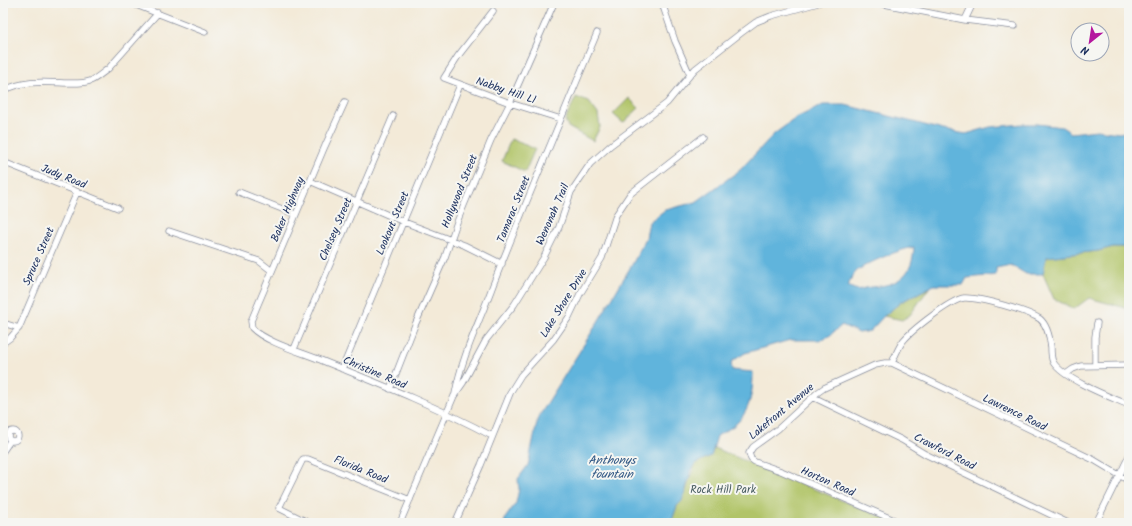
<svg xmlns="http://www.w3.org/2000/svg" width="1132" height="526" viewBox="0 0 1132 526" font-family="Kalam,sans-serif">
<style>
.green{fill:#b1c468;stroke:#667a63}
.water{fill:#60b4dc;stroke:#3e729d;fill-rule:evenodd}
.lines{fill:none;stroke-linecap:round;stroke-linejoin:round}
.minor-casing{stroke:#878c9b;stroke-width:7}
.minor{stroke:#fff;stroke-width:5.5}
.labels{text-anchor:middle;stroke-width:4;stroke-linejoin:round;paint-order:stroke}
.street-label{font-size:11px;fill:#1b2f5e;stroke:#f6f6f2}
.park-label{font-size:11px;fill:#485c61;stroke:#f6f6f2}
.water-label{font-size:12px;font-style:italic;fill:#305784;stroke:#f6f6f2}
</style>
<rect width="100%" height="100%" fill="#f6f6f2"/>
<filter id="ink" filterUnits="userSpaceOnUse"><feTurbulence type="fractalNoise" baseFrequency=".025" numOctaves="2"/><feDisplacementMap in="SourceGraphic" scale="8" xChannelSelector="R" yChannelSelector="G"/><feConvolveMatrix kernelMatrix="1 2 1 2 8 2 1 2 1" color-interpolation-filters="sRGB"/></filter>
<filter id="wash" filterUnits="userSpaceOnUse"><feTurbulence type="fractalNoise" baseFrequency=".012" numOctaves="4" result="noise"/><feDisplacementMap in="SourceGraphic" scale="16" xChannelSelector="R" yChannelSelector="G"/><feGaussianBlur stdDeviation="0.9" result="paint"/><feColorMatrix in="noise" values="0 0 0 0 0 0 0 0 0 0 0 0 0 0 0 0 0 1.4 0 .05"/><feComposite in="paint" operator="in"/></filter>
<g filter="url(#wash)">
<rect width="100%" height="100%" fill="#f3ead8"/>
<path class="green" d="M576 97 589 102 598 114 600 127 593 141 568 127 565 120Z
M629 98 639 108 623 123 613 114Z
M511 139 535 149 525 172 502 161Z
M1113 247H1129V309L1089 298 1074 309 1054 299 1043 274 1046 257 1098 251Z
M929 288 910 315 902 320 884 316 901 302Z
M714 448 897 523H671L677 506 686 491 689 479 696 463 711 456Z"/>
<path class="water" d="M823 105H845L917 123 943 130 966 134 990 127 1023 124H1038L1062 127 1071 133 1097 130 1119 133 1129 131V247H1113L1098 251 1046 257 1043 274H1026L1011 265 996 268V275L967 278 963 285H934L901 302 884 316 870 331 859 333 842 325 829 336 820 340H790L745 353 731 362 732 370 753 372C753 390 751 408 738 422 732 428 723 432 717 436L711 456 696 463 690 471 689 479 682 501 677 506 671 523H504L506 517 516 503 519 489 518 479 528 465 538 418 593 330 633 263 646 238 649 222 665 210 696 202 740 170 774 134 796 118ZM914 247C913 275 899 285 872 287 860 288 860 293 848 286 850 281 853 274 858 270 869 262 901 249 914 247Z"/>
</g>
<g filter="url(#ink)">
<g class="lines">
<defs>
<path id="minor" d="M131 3 205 32
M662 3 675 41 690 75
M879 3 965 20 1015 26
M493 11 458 56 444 78 510 103 561 119
M965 20 973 3
M3 91C22 80 44 82 64 83 73 83 82 84 90 81 96 79 102 73 108 69L158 13
M345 102 325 146 256 309 251 321 252 328C265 342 304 353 323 361 380 384 438 407 492 436
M3 162 118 208
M310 181 404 222 464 245 502 264
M239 192 295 214
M169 231 259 261 272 271
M3 323 19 328
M3 343 10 338 19 328 77 192
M294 349 393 116
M892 363C895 356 898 348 903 341 912 330 950 300 964 298 979 297 1028 311 1040 319 1047 325 1050 339 1051 347 1051 352 1051 358 1053 362 1063 379 1110 397 1129 405
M1095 365V337L1097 323
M342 369 460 85
M1066 374 1073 369 1081 366 1129 365
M390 389 415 325 445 257 457 222 491 140 510 103 554 3
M455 394C462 355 480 321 493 285 526 201 562 117 597 33
M813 397 902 440 925 454 1068 523
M8 436a5 5 0 1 1 10 0a5 5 0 1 1-10 0Z
M3 451 10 441
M309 523 279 508 303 459H308L410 500
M400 523 454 396 463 383 486 340 514 305 544 257 559 227 571 192 590 164 611 145 667 103 695 69 741 33 756 22 771 16 818 3
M455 523 481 465 511 391 521 375 553 340 569 317 580 294 602 258 616 215 630 194 703 137
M901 523 781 471 755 462 751 459 749 453 753 447 778 429 817 393 824 388 875 365 885 363H892L1094 460 1129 481
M1096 523 1129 456"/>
</defs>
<use href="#minor" class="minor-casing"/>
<use href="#minor" class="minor"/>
</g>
</g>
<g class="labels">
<g class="street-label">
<text transform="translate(506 90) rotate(19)" y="4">Nabby Hill Ll</text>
<text transform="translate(64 176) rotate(22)" y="4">Judy Road</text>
<text transform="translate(459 191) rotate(-68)" y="4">Hollywood Street</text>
<text transform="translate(287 209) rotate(-67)" y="4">Baker Highway</text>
<text transform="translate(513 209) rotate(-68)" y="4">Tamarac Street</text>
<text transform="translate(552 214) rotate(-66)" y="4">Wenonah Trail</text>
<text transform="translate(392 223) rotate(-67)" y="4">Lookout Street</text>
<text transform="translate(335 229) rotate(-67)" y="4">Chelsey Street</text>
<text transform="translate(38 256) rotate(-66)" y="4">Spruce Street</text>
<text transform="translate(563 303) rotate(-58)" y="4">Lake Shore Drive</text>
<text transform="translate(375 372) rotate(23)" y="4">Christine Road</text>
<text transform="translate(781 411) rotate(-40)" y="4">Lakefront Avenue</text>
<text transform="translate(1015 412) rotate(26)" y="4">Lawrence Road</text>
<text transform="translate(945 451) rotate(27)" y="4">Crawford Road</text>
<text transform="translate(361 469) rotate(22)" y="4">Florida Road</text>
<text transform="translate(828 481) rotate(24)" y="4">Horton Road</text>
</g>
<g class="park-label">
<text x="723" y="493">Rock Hill Park</text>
</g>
<g class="water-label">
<text x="612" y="464">Anthonys<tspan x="612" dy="14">fountain</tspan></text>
</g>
</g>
<rect width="1132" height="526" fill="none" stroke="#f6f6f2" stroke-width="16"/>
<g transform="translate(1090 42) rotate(210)"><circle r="19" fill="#f6f6f2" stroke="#9ea6b7"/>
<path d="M0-3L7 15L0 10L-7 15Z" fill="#b5179e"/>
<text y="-6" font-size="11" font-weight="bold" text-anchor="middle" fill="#1b2f5e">N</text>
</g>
</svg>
